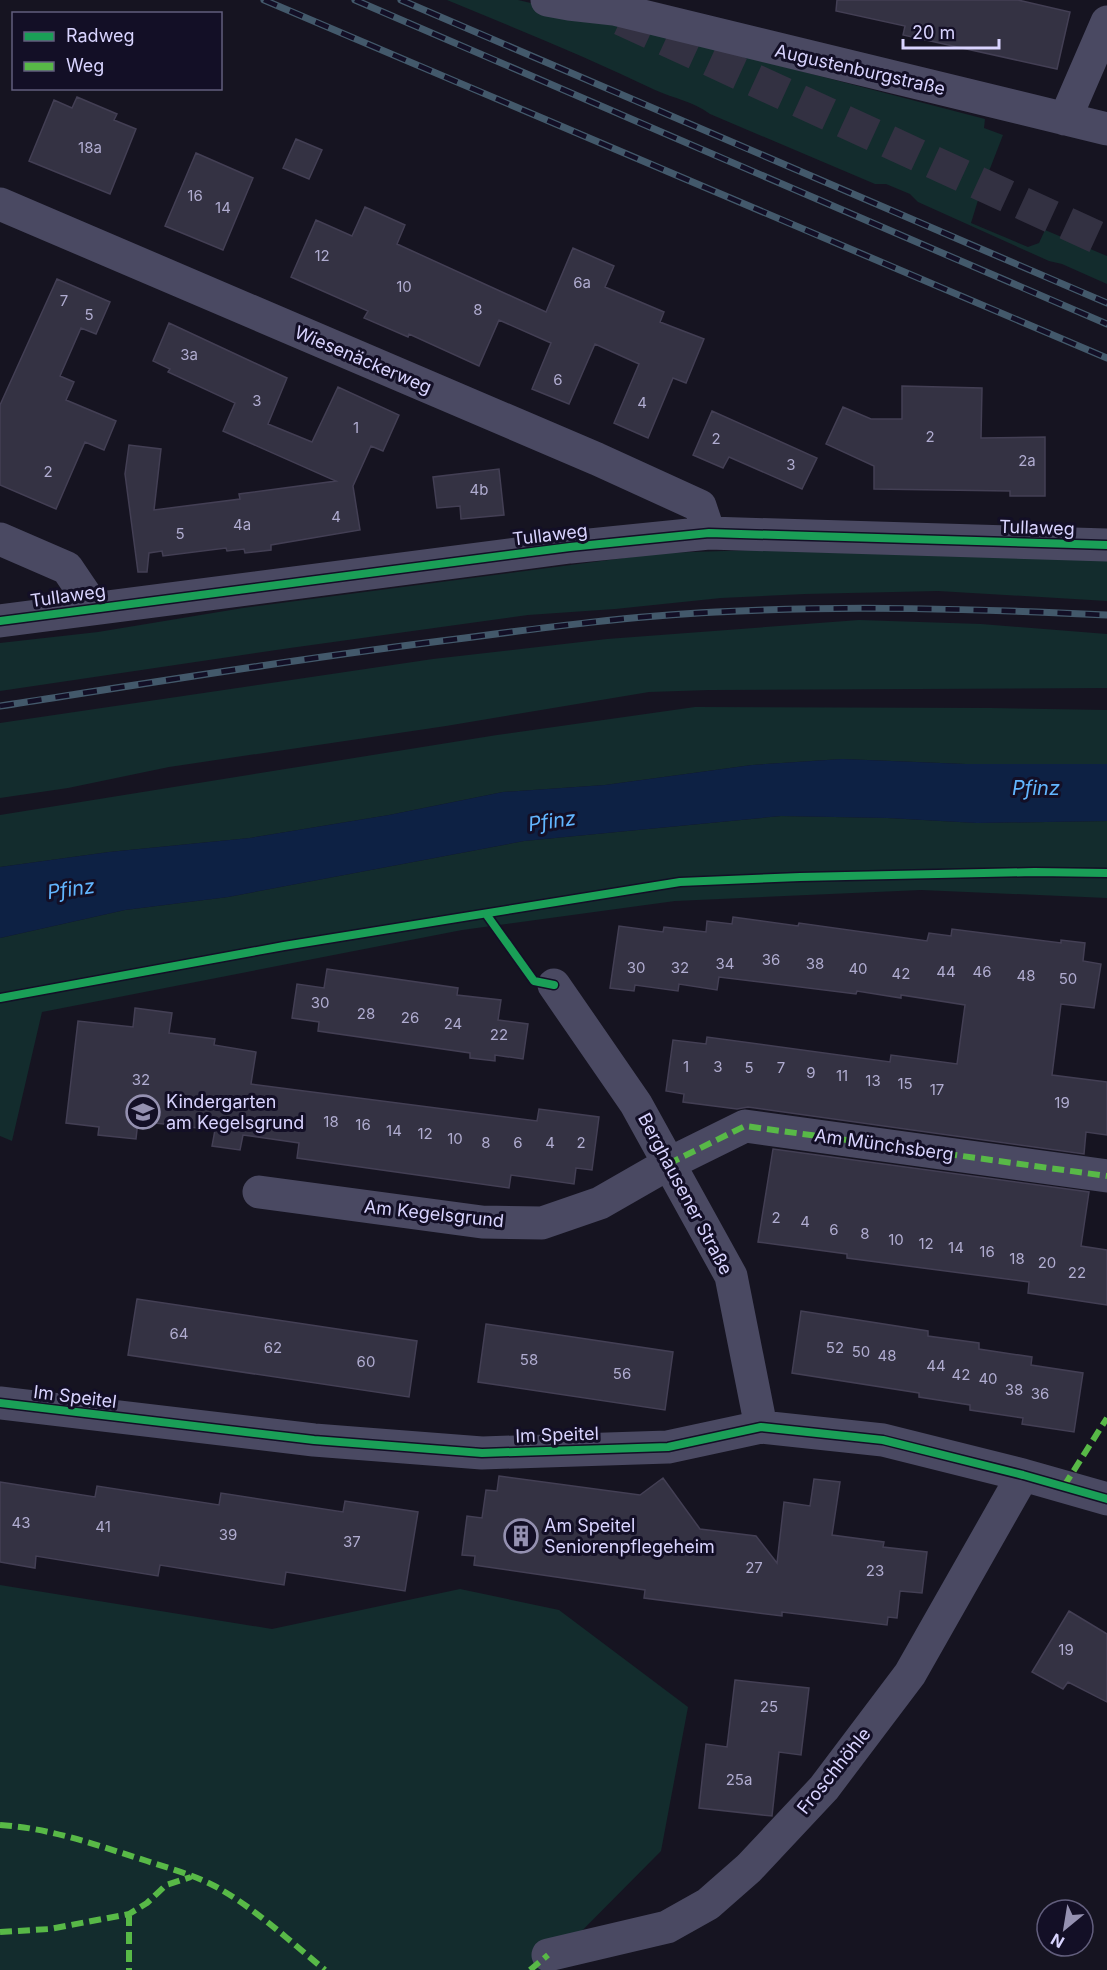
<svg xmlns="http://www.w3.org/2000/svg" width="1107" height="1970" viewBox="0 0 1107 1970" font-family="Inter,sans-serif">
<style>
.green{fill:#132c2d}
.water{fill:#0d2144}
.building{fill:#343243;stroke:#433f54;stroke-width:1.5}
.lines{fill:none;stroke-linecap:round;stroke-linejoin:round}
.highway-tunnel{stroke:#333142;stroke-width:33;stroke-dasharray:33 16;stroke-linecap:butt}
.minor{stroke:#4a4962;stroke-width:33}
.rail-casing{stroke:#43596b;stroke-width:7}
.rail{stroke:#130f26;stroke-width:4.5;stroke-dasharray:14;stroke-linecap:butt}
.quiet{stroke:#58b947;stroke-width:6;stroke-dasharray:12 6;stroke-linecap:butt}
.cycleway-casing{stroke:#130f26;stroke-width:11}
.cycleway{stroke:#1a9f57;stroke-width:8}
.labels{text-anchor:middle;stroke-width:6;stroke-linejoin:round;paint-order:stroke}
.number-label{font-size:15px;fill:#b0acd0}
.street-label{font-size:18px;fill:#d9d4ff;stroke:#130f26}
.poi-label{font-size:18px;fill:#d9d4ff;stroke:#130f26;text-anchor:start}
.water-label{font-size:20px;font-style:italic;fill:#62b6ff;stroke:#130f26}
</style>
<rect width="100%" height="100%" fill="#161421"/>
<path class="green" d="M447 0H518L612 22 985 119 984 128 1003 135 979 197 971 223 1028 247 1039 243 1045 230 1107 256V284L1062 264 1049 261 918 202 910 194 886 184H875L710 114C692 101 675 99 655 90 587 57 517 29 447 0Z
M754 550 1107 559V601L938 591 805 594 721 598 615 609 528 615 290 648 0 691V643L98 632 243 608 662 553Z
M859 620 981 624 1107 634V688L709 690 649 692 446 726 169 767 68 788 0 798V723L433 659 607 639Z
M695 707 990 708 1107 710V764H965L842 759 752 765 605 785 503 792 389 815 250 838 109 852 0 867V815L497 735Z
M781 816 888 818 977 823 1107 821V898L921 890 675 901 462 930 42 1012 12 1141 0 1136V938L125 910 228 897 524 841Z
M0 1585 272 1629 460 1589 559 1610 688 1707 661 1851 543 1970H0Z"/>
<path class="water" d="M842 759 965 764H1107V821L977 823 888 818 781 816 524 841 228 897 125 910 0 938V867L109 852 250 838 389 815 503 792 605 785 752 765Z"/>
<path class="building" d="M837 0H1018L1070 12 1057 69 903 35 905 26 836 11Z
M77 97 117 114 114 120 136 129 110 194 29 161 54 100 72 108Z
M296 139 322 150 309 179 283 168Z
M196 153 253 178 223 250 165 226Z
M365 207 405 225 397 244 546 312 573 248 614 266 605 287 664 312 660 322 704 339 686 383 673 378 648 438 614 423 639 364 595 344 569 404 532 389 551 343 499 320 479 366 409 334 408 337 364 318 368 311 291 277 316 220 352 236Z
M57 279 110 302 96 334 81 328 60 376 74 382 66 400 116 421 104 450 85 442 56 509 0 485V405Z
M169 323 287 378 268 424 312 442 338 387 399 415 383 451 371 446 353 486 360 530 271 545V550L245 553 244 549 227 551 226 548 163 556 162 551 149 553 147 572H138L125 474 129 445 161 449 154 510 240 499 239 494 336 481 223 431 235 403 168 372 170 369 153 361Z
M902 386 982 388 981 438 1045 437V496H1010V491L874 489V466L826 444 843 407 871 419H902Z
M712 411 817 458 802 489 729 457 723 468 693 455Z
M499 469 504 515 461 519 460 506 437 508 433 477Z
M733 917 798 926 799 923 927 941 929 933 951 936 952 929 1061 943V940L1085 943 1083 961 1101 964 1094 1008 1061 1004 1052 1075 1107 1082V1135L1086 1132 1084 1154 748 1107 737 1109 683 1102 684 1094 666 1091 673 1040 706 1044 707 1037 890 1062 891 1055 957 1064 965 1005 901 995V998L857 991 856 994 719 977 717 990 679 984 678 991 635 985 634 991 610 988 619 926 663 932 664 927 706 932 707 921 732 924Z
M327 969 458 988 457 995 501 1000 498 1020 528 1024 523 1059 495 1055V1061L470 1058V1053L318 1031 319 1022 292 1018 297 984 324 988Z
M135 1008 172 1013 169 1033 215 1039 214 1045 256 1052 251 1084 537 1121 539 1109 599 1117 592 1170 576 1168 574 1184 511 1175 509 1188 297 1158 299 1143 243 1135 240 1150 212 1146 215 1130 138 1121 136 1139 98 1135 99 1127 66 1123 78 1021 133 1027Z
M773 1149 1089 1192 1081 1246 1107 1250V1305L1028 1293 1029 1282 847 1258V1254L758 1242Z
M137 1299 417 1341 409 1397 128 1355Z
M801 1311 928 1331V1336L979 1343V1349L1032 1357 1031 1365 1083 1373 1074 1432 1022 1424 1023 1418 970 1410V1405L919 1397V1393L792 1373Z
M486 1324 673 1352 665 1410 478 1382Z
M499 1476 640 1495 663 1478 700 1529 756 1536 777 1563 784 1502 810 1506 814 1479 840 1482 832 1535 884 1542 883 1547 927 1552 922 1593 900 1591 897 1618 888 1617 887 1625 782 1612V1616L644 1598 645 1590 474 1565 475 1556 462 1555 467 1516 482 1518 486 1490 497 1491Z
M0 1482 95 1497 97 1486 219 1505 221 1493 343 1512 345 1501 418 1512 405 1591 286 1572 284 1585 160 1565 158 1576 36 1556 35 1568 0 1562Z
M1069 1611 1107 1634V1702L1068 1682 1063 1689 1032 1672Z
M735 1680 809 1688 801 1755 779 1752 772 1816 699 1808 706 1744 727 1747Z"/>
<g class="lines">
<path class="highway-tunnel" d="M621 19 1107 242"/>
<path class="minor" d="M547 0 569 4 614 9 1107 129
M1065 119 1107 22
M0 204 597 459 700 506 709 533
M0 539 67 568 94 608
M0 621 570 547 709 533 1107 545
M554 985 636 1104 731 1276 761 1427
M259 1192 482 1222 542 1223 600 1203 668 1164 745 1126 1107 1176
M0 1403 314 1440 482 1453 668 1447 761 1427 883 1440 1023 1475 1107 1499
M548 1955 667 1927 708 1904 749 1868 824 1788 910 1674 1023 1475"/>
<defs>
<path id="rail" d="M264 0 1107 358
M355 0 1107 324
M401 0 1107 303
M0 706C155 682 310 657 465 638 548 627 632 616 716 612 846 605 976 609 1107 615"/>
</defs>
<use href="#rail" class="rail-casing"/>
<use href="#rail" class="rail"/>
<path class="quiet" d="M668 1164 745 1126 1107 1176
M1064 1486 1107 1418
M0 1825C51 1828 99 1846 147 1861 171 1869 198 1876 220 1889 258 1911 291 1942 325 1970
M129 1914V1970
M0 1932 50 1929 129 1914 147 1903 166 1885 191 1877
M530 1970 548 1955"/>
<defs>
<path id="cycleway" d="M0 621 570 547 709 533 1107 545
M486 914 534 981 554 985
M0 998 284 946 680 882 800 877 1034 872 1107 873
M0 1403 314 1440 482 1453 668 1447 761 1427 883 1440 1023 1475 1107 1499"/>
</defs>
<use href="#cycleway" class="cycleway-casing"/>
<use href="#cycleway" class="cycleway"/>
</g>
<defs>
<symbol id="school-ring" viewBox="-11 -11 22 22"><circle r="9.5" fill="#130f26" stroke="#9591b1" stroke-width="1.5"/><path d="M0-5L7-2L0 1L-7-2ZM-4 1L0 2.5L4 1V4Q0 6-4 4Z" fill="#9591b1"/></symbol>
<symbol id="building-ring" viewBox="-11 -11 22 22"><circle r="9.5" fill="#130f26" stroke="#9591b1" stroke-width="1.5"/><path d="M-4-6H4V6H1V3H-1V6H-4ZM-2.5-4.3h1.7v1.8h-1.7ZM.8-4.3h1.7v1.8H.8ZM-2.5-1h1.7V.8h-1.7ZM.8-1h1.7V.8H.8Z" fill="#9591b1"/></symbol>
</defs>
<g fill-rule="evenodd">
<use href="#school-ring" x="124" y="1093" width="38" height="38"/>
<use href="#building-ring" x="502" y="1517" width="38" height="38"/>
</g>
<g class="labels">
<g class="number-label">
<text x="90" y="153">18a</text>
<text x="195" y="201">16</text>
<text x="223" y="213">14</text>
<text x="322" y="261">12</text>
<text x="582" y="288">6a</text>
<text x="404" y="292">10</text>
<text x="64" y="306">7</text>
<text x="478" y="315">8</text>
<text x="89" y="320">5</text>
<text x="189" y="360">3a</text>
<text x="558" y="385">6</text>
<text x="257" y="406">3</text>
<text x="642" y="408">4</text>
<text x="356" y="433">1</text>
<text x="930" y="442">2</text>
<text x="716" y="444">2</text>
<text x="1027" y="466">2a</text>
<text x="791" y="470">3</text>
<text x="48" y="477">2</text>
<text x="479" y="495">4b</text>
<text x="336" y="522">4</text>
<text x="242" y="530">4a</text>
<text x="180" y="539">5</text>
<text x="771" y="965">36</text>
<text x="725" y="969">34</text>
<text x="815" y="969">38</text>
<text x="636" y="973">30</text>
<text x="680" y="973">32</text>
<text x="858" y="974">40</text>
<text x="946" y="977">44</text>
<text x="982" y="977">46</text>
<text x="901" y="979">42</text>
<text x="1026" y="981">48</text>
<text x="1068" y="984">50</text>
<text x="320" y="1008">30</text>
<text x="366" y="1019">28</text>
<text x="410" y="1023">26</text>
<text x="453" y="1029">24</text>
<text x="499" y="1040">22</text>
<text x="686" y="1072">1</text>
<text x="718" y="1072">3</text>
<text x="749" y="1073">5</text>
<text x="781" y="1073">7</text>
<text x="811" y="1078">9</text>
<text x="842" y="1081">11</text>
<text x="141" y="1085">32</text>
<text x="873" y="1086">13</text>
<text x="905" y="1089">15</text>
<text x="937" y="1095">17</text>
<text x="1062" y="1108">19</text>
<text x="331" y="1127">18</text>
<text x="363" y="1130">16</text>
<text x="394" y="1136">14</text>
<text x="425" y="1139">12</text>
<text x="455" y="1144">10</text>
<text x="486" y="1148">8</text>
<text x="518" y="1148">6</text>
<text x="550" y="1148">4</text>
<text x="581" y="1148">2</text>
<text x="776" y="1223">2</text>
<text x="805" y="1227">4</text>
<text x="834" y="1235">6</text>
<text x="865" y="1239">8</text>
<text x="896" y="1245">10</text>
<text x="926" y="1249">12</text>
<text x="956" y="1253">14</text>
<text x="987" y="1257">16</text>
<text x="1017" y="1264">18</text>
<text x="1047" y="1268">20</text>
<text x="1077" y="1278">22</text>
<text x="179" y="1339">64</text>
<text x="273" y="1353">62</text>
<text x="835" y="1353">52</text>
<text x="861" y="1357">50</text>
<text x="887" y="1361">48</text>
<text x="529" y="1365">58</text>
<text x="366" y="1367">60</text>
<text x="936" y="1371">44</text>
<text x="622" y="1379">56</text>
<text x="961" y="1380">42</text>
<text x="988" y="1384">40</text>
<text x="1014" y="1395">38</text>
<text x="1040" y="1399">36</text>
<text x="21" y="1528">43</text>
<text x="103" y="1532">41</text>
<text x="228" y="1540">39</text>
<text x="352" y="1547">37</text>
<text x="754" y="1573">27</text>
<text x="875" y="1576">23</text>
<text x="1066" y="1655">19</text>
<text x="769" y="1712">25</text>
<text x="739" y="1785">25a</text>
</g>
<g class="street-label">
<text transform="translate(860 70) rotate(13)" y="6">Augustenburgstraße</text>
<text transform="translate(363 360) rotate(23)" y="6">Wiesenäckerweg</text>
<text transform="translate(1037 528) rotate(2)" y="6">Tullaweg</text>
<text transform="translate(550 535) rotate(-7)" y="6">Tullaweg</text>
<text transform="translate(68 596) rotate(-8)" y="6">Tullaweg</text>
<text transform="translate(884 1145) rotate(8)" y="6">Am Münchsberg</text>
<text transform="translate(685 1194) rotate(62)" y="6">Berghausener Straße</text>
<text transform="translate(434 1214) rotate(6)" y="6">Am Kegelsgrund</text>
<text transform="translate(75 1397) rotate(7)" y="6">Im Speitel</text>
<text transform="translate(557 1435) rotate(-2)" y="6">Im Speitel</text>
<text transform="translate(834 1771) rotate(-51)" y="6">Froschhöhle</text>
</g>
<g class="poi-label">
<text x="166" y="1108">Kindergarten<tspan x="166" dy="21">am Kegelsgrund</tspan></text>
<text x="544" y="1532">Am Speitel<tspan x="544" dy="21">Seniorenpflegeheim</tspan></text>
</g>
<g class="water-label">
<text x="1036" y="795">Pfinz</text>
<text transform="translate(552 821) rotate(-8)" y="7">Pfinz</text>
<text transform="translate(71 889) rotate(-8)" y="7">Pfinz</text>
</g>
</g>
<rect x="12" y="12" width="210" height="78" fill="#130f26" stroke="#625e7d" stroke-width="1.5"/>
<rect x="24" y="32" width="30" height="9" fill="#1a9f57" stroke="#625e7d" stroke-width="1.5"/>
<text x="66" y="42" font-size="18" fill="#d9d4ff">Radweg</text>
<rect x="24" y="62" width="30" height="9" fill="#58b947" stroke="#625e7d" stroke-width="1.5"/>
<text x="66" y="72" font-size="18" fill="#d9d4ff">Weg</text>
<g transform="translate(1065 1928) rotate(210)"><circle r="28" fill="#130f26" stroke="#625e7d" stroke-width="1.5"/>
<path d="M0-4.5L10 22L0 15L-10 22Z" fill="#9591b1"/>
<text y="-9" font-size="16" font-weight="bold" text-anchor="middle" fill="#d9d4ff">N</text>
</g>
<path d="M903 39v9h96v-9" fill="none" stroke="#d9d4ff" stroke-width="3"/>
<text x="912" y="39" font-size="18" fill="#d9d4ff" stroke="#130f26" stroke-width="4.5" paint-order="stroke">20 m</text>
</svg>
